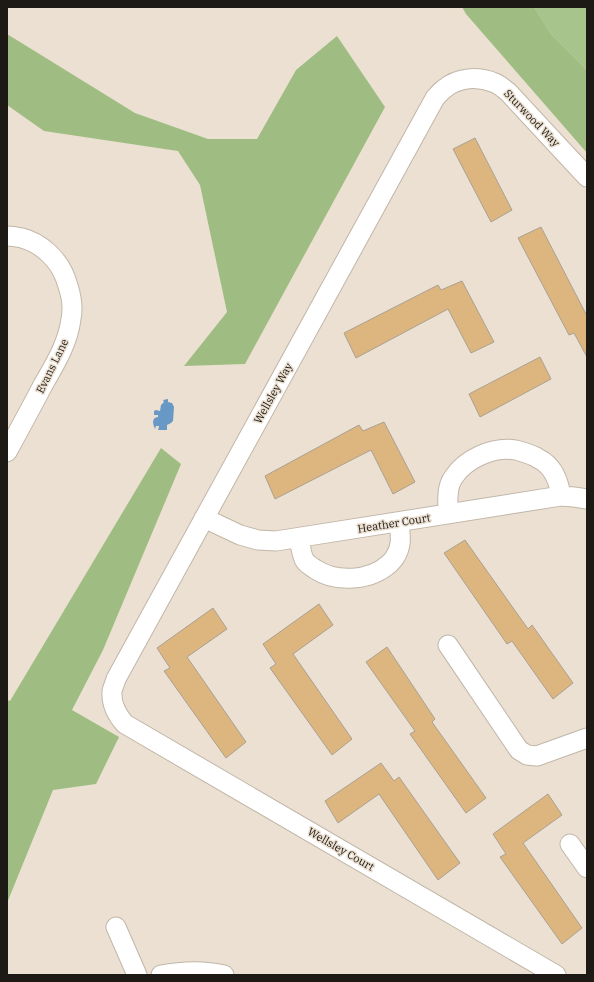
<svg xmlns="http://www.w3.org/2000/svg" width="594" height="982" viewBox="0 0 594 982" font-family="'IBM Plex Serif',serif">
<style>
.green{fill:#a6c48b}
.forest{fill:#9fbd83}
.water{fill:#6898c5}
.building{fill:#ddb67f;stroke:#aaa092}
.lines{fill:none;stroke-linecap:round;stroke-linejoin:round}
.minor-casing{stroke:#c1b6a8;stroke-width:21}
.minor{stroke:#fff;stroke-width:19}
.labels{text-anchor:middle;stroke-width:3;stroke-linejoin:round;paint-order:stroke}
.street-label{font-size:11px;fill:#1d1914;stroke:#ebe0d1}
</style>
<rect width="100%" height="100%" fill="#ebe0d1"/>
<path class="green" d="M534 7H587V70L551 34Z"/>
<path class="forest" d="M462 7H534L551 34 587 70V153L466 14Z
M7 34 135 113 208 139H257L296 70 337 36 385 107 245 364 184 366 227 312 200 185 178 151 44 131 7 105Z
M161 448 181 464 103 650 72 710 119 737 96 784 53 790 7 903V700L10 701Z"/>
<path class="water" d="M168 399V402L172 403 174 407 173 421 171 423 167 425V430H158L159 427V426H156L155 429C153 424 151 418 158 417V415H154V411L156 410 160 411 161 405 164 402 163 400Z"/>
<path class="building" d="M475 138 512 210 491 222 453 149Z
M541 227 587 316V357L574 333 569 335 518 238Z
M462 281 494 342 471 353 448 309 356 358 344 333 438 285 441 290Z
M540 357 551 379 480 417 469 394Z
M384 422 415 482 393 494 371 450 275 499 265 476 359 425 363 431Z
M465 540 528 629 532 625 573 683 553 699 512 641 507 644 444 553Z
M319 604 333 625 293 654 352 739 332 755 270 668 276 664 263 644Z
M213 608 227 629 187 657 246 742 226 758 164 671 170 668 157 648Z
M387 647 435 719 432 722 486 798 466 813 410 734 415 731 366 662Z
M381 763 394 781 399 777 460 863 438 880 379 794 338 823 325 801Z
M548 794 562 815 523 843 582 928 562 944 500 857 506 854 493 834Z"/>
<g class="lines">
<defs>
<path id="minor" d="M7 236C12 236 17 237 22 238 41 243 58 259 65 277 70 291 74 304 71 319 68 343 55 364 43 385 31 408 19 430 7 452
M448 514C448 503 446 488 453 478 465 459 493 446 516 450 523 452 530 454 536 457 538 459 542 460 544 462 555 470 559 483 561 496
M204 518 240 535 258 540 276 541 561 496 574 497 587 499
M299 538C300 544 302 557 305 561 307 564 312 567 315 569 336 583 370 581 389 564 391 562 394 559 395 557 403 544 400 535 399 522
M448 645 519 750 527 755 537 756 587 738
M570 844 587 868
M116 927 137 975
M161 975C182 971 203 970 224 975
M556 975 125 724C117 715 111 704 112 691 113 687 115 683 116 679L435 98C438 95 440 92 444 89 458 77 478 76 495 83 500 85 504 89 508 92L587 177"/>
</defs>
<use href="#minor" class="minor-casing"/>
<use href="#minor" class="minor"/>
</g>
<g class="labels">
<g class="street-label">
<text transform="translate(532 118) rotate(46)" y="4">Sturwood Way</text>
<text transform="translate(52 366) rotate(-64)" y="4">Evans Lane</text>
<text transform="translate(273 393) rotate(-61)" y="4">Wellsley Way</text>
<text transform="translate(394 523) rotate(-9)" y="4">Heather Court</text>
<text transform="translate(341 849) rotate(30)" y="4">Wellsley Court</text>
</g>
</g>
<rect width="594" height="982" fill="none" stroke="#1d1914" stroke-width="16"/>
</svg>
